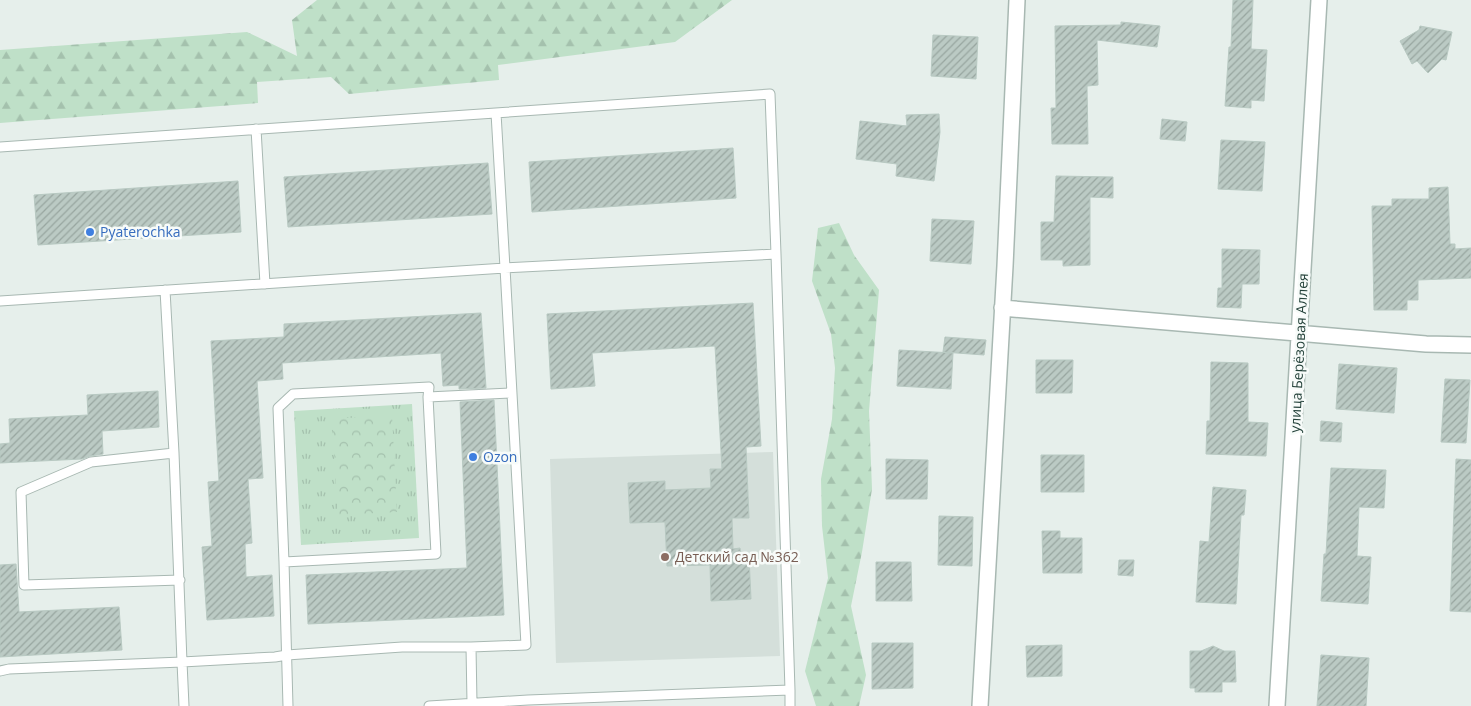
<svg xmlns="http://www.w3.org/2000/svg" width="1471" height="706" viewBox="0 0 1471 706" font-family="'Open Sans',sans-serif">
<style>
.built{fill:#d4dfda}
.grass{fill:url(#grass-tufts)}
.forest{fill:url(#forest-firs)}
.park{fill:url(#park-crowns)}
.building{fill:url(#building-hatch);stroke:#b8c9c2}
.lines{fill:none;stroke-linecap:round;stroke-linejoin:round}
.service-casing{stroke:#a8b8b2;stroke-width:11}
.minor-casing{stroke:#a8b8b2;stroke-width:18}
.service{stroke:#fff;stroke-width:9}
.minor{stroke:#fff;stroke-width:15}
.shop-dot{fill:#3f7fe0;stroke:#f7fbf9;stroke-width:2}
.education-dot{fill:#8d6e63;stroke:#f7fbf9;stroke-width:2}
.labels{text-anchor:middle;stroke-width:5;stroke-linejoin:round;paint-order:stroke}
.shop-label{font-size:14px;fill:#366cbe;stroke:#f7fbf9;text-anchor:start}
.street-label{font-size:14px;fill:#24423a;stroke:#f7fbf9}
.education-label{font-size:14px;fill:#785e54;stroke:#f7fbf9;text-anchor:start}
</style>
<defs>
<pattern id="grass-tufts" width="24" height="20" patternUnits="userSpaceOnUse" patternTransform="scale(1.25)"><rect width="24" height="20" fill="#bfe0c8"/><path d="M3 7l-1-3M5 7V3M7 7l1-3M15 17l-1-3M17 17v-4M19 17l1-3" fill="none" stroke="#a4c1ad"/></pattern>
<pattern id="forest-firs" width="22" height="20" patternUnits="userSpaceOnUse" patternTransform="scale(1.25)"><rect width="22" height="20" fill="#bfe0c8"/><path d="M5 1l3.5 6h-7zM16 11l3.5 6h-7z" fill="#a4c1ad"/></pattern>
<pattern id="park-crowns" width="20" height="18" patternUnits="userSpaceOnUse" patternTransform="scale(1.25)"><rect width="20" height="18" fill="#bfe0c8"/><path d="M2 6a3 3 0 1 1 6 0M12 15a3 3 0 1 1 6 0" fill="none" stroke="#a4c1ad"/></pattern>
<pattern id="building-hatch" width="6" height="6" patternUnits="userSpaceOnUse" patternTransform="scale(1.25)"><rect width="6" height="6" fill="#bbcac4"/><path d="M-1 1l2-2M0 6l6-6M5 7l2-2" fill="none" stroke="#98a6a0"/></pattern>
</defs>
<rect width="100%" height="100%" fill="#e6efeb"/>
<path class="built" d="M773 452 780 656 556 663 550 459Z"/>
<path class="grass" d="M412 404 419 538 301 545 294 411Z"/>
<path class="forest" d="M317 0H732L675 42 498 65 499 80 349 94 331 77 257 82 258 103 0 123V50L247 32 297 56 292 20Z
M839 223 854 255 879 290 869 411 872 489 862 552 851 606 866 675 859 706H816L805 671 828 578 822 526 821 479 832 419 835 368 831 334 812 281 818 228Z"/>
<path class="park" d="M392 415 397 512 338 515 332 419Z"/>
<path class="building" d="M1233 0H1253L1251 49 1267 50 1264 101 1251 100V108L1225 106 1229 47H1231Z
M1121 22 1160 26 1157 47 1097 40 1098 85 1087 86 1088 144H1052L1051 108H1056L1055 26 1121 25Z
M1420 26 1452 32 1446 60 1442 59 1428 73 1417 61 1412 64 1400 41 1419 30Z
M933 35 978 37 976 79 931 76Z
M939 114 940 132 934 181 896 176 897 164 856 159 860 121 907 126 906 115Z
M1162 119 1187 122 1185 141 1160 139Z
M1221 140 1265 142 1262 191 1218 189Z
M733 148 736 198 532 212 529 162Z
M488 163 492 214 288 227 284 177Z
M1056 176 1113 177V198L1090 197V265L1063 266V260H1041V222H1054Z
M238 181 241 232 38 245 34 195Z
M1448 187 1450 244H1455V249L1471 248V278L1418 280V300H1407V310H1374L1372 206H1392V199H1429V188Z
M932 219 974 221 971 264 930 261Z
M1222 249 1260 250 1259 284H1242L1241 308 1217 307 1218 288H1222Z
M753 303 761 446 746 447 749 518H732L733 549 740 548 741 557H749L751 599 711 601 710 565 667 566 665 522 630 523 628 483 665 481V490L711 488 710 469H722L715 346 592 353 595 386 551 389 547 314Z
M481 313 486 388 459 389V385L443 386 441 353 282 363 283 379 257 381 263 478 248 479 252 543 245 544 246 577 272 575 274 616 207 620 202 547 212 546 208 482 219 481 211 341 284 337V324Z
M945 337 986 340 984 355 943 352Z
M899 350 953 353 951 389 897 386Z
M1036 360H1073L1072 393H1036Z
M1211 362 1248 363V422L1268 423 1266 456 1206 454 1207 421H1210Z
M1339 364 1397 368 1394 413 1336 409Z
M1445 379 1470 380 1466 443 1441 442Z
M158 391 159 427 102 431 103 454 90 456 82 459 0 463V444L10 443 9 419 88 415 87 395Z
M494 400 504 615 308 624 306 575 467 568 460 402Z
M1321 421 1342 423 1341 442 1320 441Z
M1041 455H1084V492H1041Z
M886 459 928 460 927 499H886Z
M1456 459 1471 460V612L1450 611Z
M1331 468 1386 470 1384 508 1359 507 1357 556 1371 557 1368 604 1321 601 1324 554H1326Z
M1213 487 1246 490 1244 515H1241L1236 604 1196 602 1200 541 1209 542Z
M939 516 973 517 972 566 938 565Z
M1042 531H1060V538H1082V573H1043Z
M1119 560H1134L1133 576 1118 575Z
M876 562H911L912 601H876Z
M16 564 19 612 119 607 122 650 0 657V565Z
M872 643H913V688L872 689Z
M1062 645V676L1027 677 1026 646Z
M1213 646 1224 651H1235L1236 682H1222V692H1195V688H1190V651H1201Z
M1321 655 1369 658 1366 706H1317Z"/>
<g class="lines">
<defs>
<path id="service" d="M256 129 265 284
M0 147 770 94 776 254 790 690V706
M165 290 174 453 182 662 275 657 287 655 402 647H471L526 645 505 268 776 254
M0 301 505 268 496 113
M428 397 512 393
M174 453 91 462 21 492 24 585 180 580
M284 562 436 554 428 397 429 387 293 394 278 408 284 562 288 706
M471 647 472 703
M0 671 9 669 182 662 184 706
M429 706 528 700 790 690"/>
<path id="minor" d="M1002 308 1426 344 1471 345
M980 706 1005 266 1017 0
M1277 706 1319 0"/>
</defs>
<use href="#service" class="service-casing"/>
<use href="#minor" class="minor-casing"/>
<use href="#service" class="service"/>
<use href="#minor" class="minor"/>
</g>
<g class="shop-dot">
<circle cx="90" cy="232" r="5"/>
<circle cx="473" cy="457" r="5"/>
</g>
<circle class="education-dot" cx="665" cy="557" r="5"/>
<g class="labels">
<g class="shop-label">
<text x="100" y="237">Pyaterochka</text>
<text x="483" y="462">Ozon</text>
</g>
<g class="street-label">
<text transform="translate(1299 353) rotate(-87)" y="5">улица Берёзовая Аллея</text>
</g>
<g class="education-label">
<text x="675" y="562">Детский сад №362</text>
</g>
</g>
</svg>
